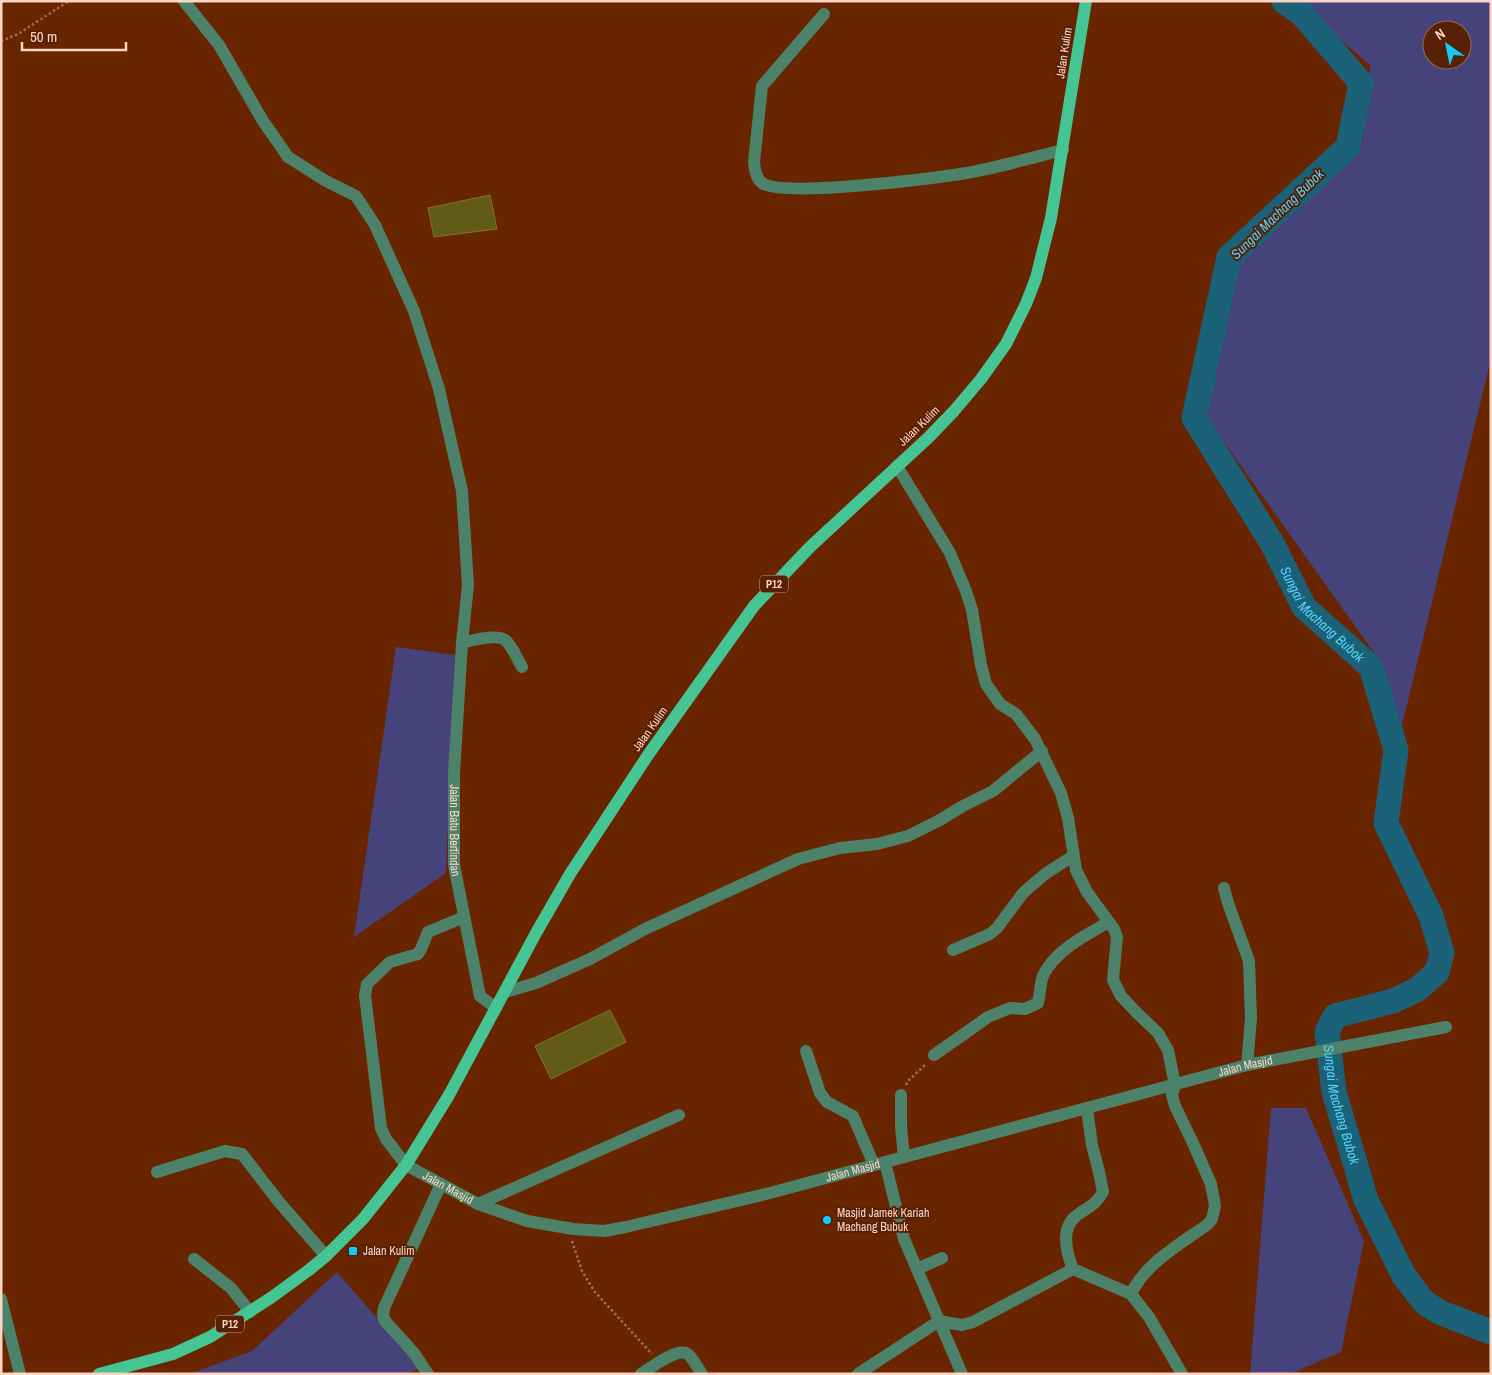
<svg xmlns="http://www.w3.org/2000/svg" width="1492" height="1375" viewBox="0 0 1492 1375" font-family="'Archivo Narrow',sans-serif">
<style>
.green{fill:#46437a;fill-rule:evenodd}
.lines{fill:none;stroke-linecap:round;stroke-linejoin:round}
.river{stroke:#1b6279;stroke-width:25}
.building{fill:#625b18;stroke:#80781d}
.path{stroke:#a36a4c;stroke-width:2.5;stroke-dasharray:2.5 2.5;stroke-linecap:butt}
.minor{stroke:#4c826a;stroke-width:12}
.major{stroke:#46c594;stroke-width:12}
.poi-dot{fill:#14cafb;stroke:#562107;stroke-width:2}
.labels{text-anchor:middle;stroke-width:4;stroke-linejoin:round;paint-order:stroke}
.shield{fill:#562107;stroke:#cc9e8a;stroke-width:1}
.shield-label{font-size:11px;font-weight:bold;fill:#fed4c2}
.street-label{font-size:12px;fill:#fed4c2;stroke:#562107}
.poi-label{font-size:12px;fill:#fed4c2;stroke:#562107;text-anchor:start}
.water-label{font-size:14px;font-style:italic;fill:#51d2fc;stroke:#562107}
</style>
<rect width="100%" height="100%" fill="#692500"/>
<path class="green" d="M1294 1H1491V359L1396 750 1380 661 1206 417 1238 263 1363 140 1370 65ZM1432 30H1462V60H1432Z
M396 647 455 655 446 873 354 937Z
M1271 1108H1306L1364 1241 1341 1352 1290 1374H1250Z
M337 1272 420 1368 407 1374H190L252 1351Z"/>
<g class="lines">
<path class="river" id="s1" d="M1284 1 1302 14 1361 83 1348 147 1229 257 1194 418 1272 543 1304 607 1371 667 1396 750 1386 823 1431 916 1442 953 1437 972 1418 989 1393 1001 1335 1016 1327 1032 1334 1092 1366 1200 1404 1276 1424 1302 1439 1312 1491 1332"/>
</g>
<path class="building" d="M490 195 497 229 434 237 428 208Z
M610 1010 626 1042 551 1079 535 1046Z"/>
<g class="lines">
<path class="path" d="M1 41 18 34 69 1
M906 1085 909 1080 926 1064
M572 1241 582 1271 594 1291 652 1354"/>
<g class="minor">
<path id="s2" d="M184 1 219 45 263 121 288 157 326 181 356 196 375 225 414 311 439 389 462 491 468 585 462 643 454 774V865L480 996 496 1008"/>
<path d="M824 14 762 86 754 162C755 170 756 178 762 183 783 198 935 178 967 173 999 167 1031 158 1063 150"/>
<path d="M897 466 950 553 966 591 972 610 981 665 986 684 1000 704 1016 714 1035 739 1061 793 1068 818 1076 870 1087 892 1114 929 1117 937 1113 980 1121 996 1136 1012 1158 1033 1168 1050 1175 1085 1172 1095 1175 1106 1193 1143 1211 1184 1215 1206 1212 1219 1208 1224C1181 1244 1145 1263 1131 1294"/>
<path d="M462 643C472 640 497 634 505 640 512 645 517 659 522 667"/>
<path d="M1224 888 1228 903 1249 961 1251 1018 1247 1065"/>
<path id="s3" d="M464 917 428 932 421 949 418 954 390 962 367 984 365 995 381 1128 386 1139 406 1165 478 1204 527 1221 573 1229 604 1231 626 1227 766 1194 1247 1065 1446 1027"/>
<path d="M953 950 990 934 997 928 1023 893 1045 874 1073 856"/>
<path d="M505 992 536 983 590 959 645 929 798 859 840 848 877 844 908 836 938 821 963 806 993 791 1042 751"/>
<path d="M806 1051 820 1093 827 1102 853 1116 874 1165"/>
<path d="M934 1055 988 1017 1010 1008 1025 1009 1038 1003C1040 994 1040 984 1043 976 1054 951 1086 935 1109 922"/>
<path d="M901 1095V1127L904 1157"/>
<path d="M1087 1109 1092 1145 1099 1172 1103 1192C1094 1207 1089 1206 1076 1216 1060 1229 1067 1254 1073 1269L1131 1294 1149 1317 1182 1374"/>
<path d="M885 1162 904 1239 962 1374"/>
<path d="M157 1172 225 1151 242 1154 279 1202 326 1256"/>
<path d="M478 1204 679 1115"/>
<path d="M194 1259 231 1288 250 1312"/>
<path d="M917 1269 942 1258"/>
<path d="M1 1299 20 1374"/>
<path d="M428 1374 414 1353 385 1321 383 1316 384 1308 441 1184"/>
<path d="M641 1374C651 1368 677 1347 688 1354 693 1359 698 1368 702 1374"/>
<path d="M858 1374 939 1321 962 1325 973 1322 1073 1269"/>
</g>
<path class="major" d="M99 1374 173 1354 210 1337 272 1297 309 1270 326 1256 363 1219 406 1165 449 1095 536 933 570 874 648 755 754 606 810 547 929 437 954 411 981 379 1006 344 1026 304 1036 278 1051 218 1086 1"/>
</g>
<g class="poi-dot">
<circle cx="827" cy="1220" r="5"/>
<rect x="348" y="1246" width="10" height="10" rx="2.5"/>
</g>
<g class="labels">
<g class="shield">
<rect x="760" y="575.5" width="28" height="17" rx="4"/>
<rect x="216" y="1315.5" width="28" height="17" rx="4"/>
</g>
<g class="shield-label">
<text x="774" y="588">P12</text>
<text x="230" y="1328">P12</text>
</g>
<g class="street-label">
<text transform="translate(1064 53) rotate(-81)" y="4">Jalan Kulim</text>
<text transform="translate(919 426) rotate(-44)" y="4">Jalan Kulim</text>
<text transform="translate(650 729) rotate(-55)" y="4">Jalan Kulim</text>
<text dy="4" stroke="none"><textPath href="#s2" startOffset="922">Jalan Batu Bertindan</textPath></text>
<text dy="4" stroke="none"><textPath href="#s3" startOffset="1188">Jalan Masjid</textPath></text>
<text dy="4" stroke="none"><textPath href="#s3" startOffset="782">Jalan Masjid</textPath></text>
<text dy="4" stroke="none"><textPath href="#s3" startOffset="362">Jalan Masjid</textPath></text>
</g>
<g class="poi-label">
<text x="837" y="1217">Masjid Jamek Kariah<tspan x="837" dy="14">Machang Bubuk</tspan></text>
<text x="363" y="1255">Jalan Kulim</text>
</g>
<g class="water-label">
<text transform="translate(1277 214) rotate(-44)" y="5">Sungai Machang Bubok</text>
<text dy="5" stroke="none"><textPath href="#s1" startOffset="741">Sungai Machang Bubok</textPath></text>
<text dy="5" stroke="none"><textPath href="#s1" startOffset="1341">Sungai Machang Bubok</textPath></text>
</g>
</g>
<rect width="1492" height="1375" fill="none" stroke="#fed4c2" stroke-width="5"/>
<g transform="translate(1447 45) rotate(327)"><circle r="24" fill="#562107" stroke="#996952"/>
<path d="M0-4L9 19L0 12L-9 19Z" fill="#14cafb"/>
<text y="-8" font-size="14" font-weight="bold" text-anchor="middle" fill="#fed4c2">N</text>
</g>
<path d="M22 42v8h104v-8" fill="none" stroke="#fed4c2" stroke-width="2.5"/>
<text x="30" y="42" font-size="15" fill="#fed4c2" stroke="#562107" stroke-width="4" paint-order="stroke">50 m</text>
</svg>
